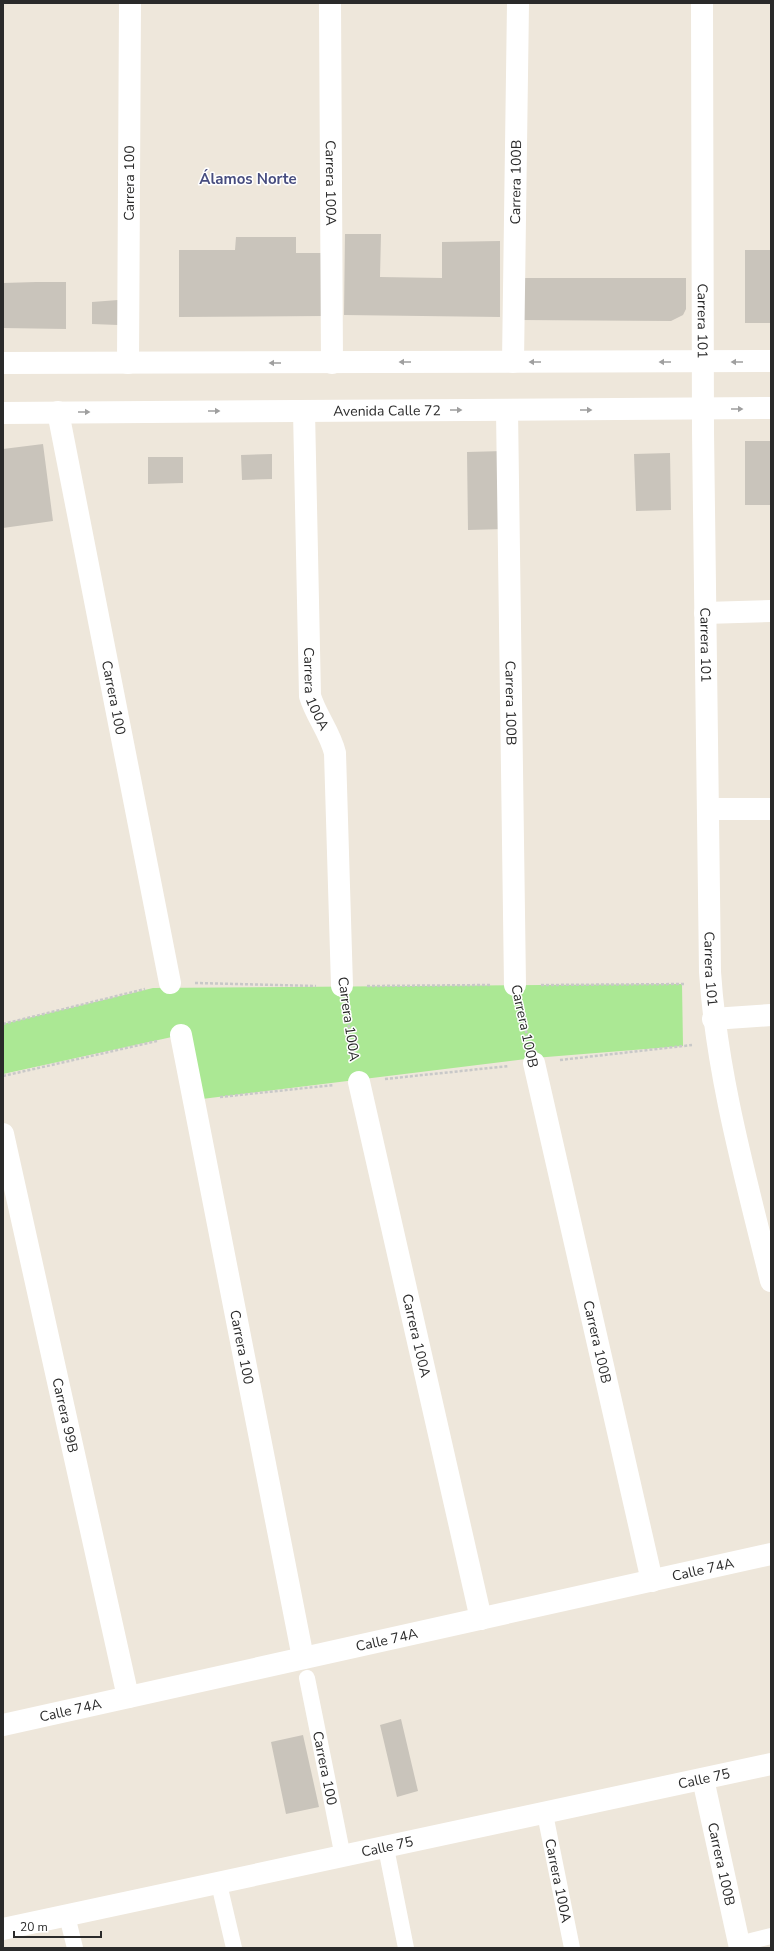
<svg xmlns="http://www.w3.org/2000/svg" width="774" height="1951" viewBox="0 0 774 1951" font-family="'Nunito Sans',sans-serif">
<style>
.green{fill:#abe894}
.building{fill:#c9c4bb}
.lines{fill:none;stroke-linecap:round;stroke-linejoin:round}
.path{stroke:#c8c8c8;stroke-width:2.5;stroke-dasharray:3 2;stroke-linecap:butt}
.lane{stroke:#fff;stroke-width:16}
.street{stroke:#fff;stroke-width:22}
.secondary{stroke:#fff;stroke-width:22}
.oneway{fill:#9f9f9f}
.labels{text-anchor:middle;stroke-width:3;stroke-linejoin:round;paint-order:stroke}
.street-label{font-size:14px;fill:#2a2a2a;stroke:#fff}
.neighbourhood-label{font-size:15px;font-weight:bold;fill:#474d7f;stroke:#fff}
</style>
<rect width="100%" height="100%" fill="#eee7db"/>
<path class="green" d="M682 984 683 1046 534 1058 194 1100 181 1035 3 1074V1024L153 988Z"/>
<path class="building" d="M345 234H381L380 277 442 278V242L500 241V317L344 315Z
M236 237H296V253H324V316L179 317V250H235Z
M745 250H771V323H745Z
M521 278H686V309L683 315 671 321 520 320Z
M36 282H66V329L3 328V283Z
M118 300V325L92 324V302Z
M745 441H771V505H745Z
M43 444 53 521 3 528V449Z
M504 451 505 529 468 530 467 452Z
M670 453 671 510 636 511 634 454Z
M272 454V479L242 480 241 455Z
M148 457H183V483L148 484Z
M401 1719 418 1791 397 1797 380 1725Z
M303 1735 319 1807 286 1814 271 1742Z"/>
<g class="lines">
<path class="path" d="M195 983 316 986
M541 985 686 984
M367 986 490 985
M346 1010 354 1057
M521 1011 528 1039
M3 1024 145 989
M560 1060 692 1045
M3 1076 157 1041
M385 1079 509 1066
M220 1097 334 1085"/>
<g class="lane">
<path id="s1" d="M307 1678 343 1857"/>
<path id="s2" d="M545 1814 572 1948"/>
<path d="M386 1848 406 1948"/>
<path d="M219 1884 234 1948"/>
<path d="M67 1916 75 1948"/>
<path d="M739 1944 771 1936"/>
</g>
<g class="street">
<path id="s3" d="M330 3 332 363"/>
<path id="s4" d="M513 362 518 3"/>
<path id="s5" d="M128 363 130 3"/>
<path id="s6" d="M507 410 515 985"/>
<path id="s7" d="M304 411 310 696C316 716 330 732 335 753L342 986"/>
<path id="s8" d="M58 412 170 983"/>
<path d="M705 613 771 611"/>
<path d="M708 809H771"/>
<path d="M713 1019 771 1015"/>
<path id="s9" d="M181 1035 303 1658"/>
<path id="s10" d="M534 1063 652 1581"/>
<path id="s11" d="M359 1082 481 1619"/>
<path id="s12" d="M3 1134 128 1697"/>
<path id="s13" d="M3 1725 771 1554"/>
</g>
<g class="secondary">
<path id="s14" d="M702 3 703 432 710 972C717 1077 746 1179 771 1281"/>
<path d="M3 363 771 361"/>
<path id="s15" d="M3 413 771 408"/>
<path id="s16" d="M703 1779 740 1948"/>
<path id="s17" d="M3 1929 771 1764"/>
</g>
</g>
<defs><path id="oneway-solid" d="M-6-.8H1V-3.2L6.5 0L1 3.2V.8H-6Z"/></defs>
<g class="oneway">
<use href="#oneway-solid" transform="translate(405 362) rotate(180)"/>
<use href="#oneway-solid" transform="translate(535 362) rotate(-180)"/>
<use href="#oneway-solid" transform="translate(665 362) rotate(180)"/>
<use href="#oneway-solid" transform="translate(737 362) rotate(180)"/>
<use href="#oneway-solid" transform="translate(275 363) rotate(180)"/>
<use href="#oneway-solid" transform="translate(737 409)"/>
<use href="#oneway-solid" transform="translate(456 410)"/>
<use href="#oneway-solid" transform="translate(586 410)"/>
<use href="#oneway-solid" transform="translate(214 411)"/>
<use href="#oneway-solid" transform="translate(84 412)"/>
</g>
<g class="labels">
<g class="street-label">
<text dy="5" stroke="none"><textPath href="#s4" startOffset="180">Carrera 100B</textPath></text>
<text dy="5" stroke="none"><textPath href="#s5" startOffset="180">Carrera 100</textPath></text>
<text dy="5" stroke="none"><textPath href="#s3" startOffset="180">Carrera 100A</textPath></text>
<text dy="5" stroke="none"><textPath href="#s14" startOffset="318">Carrera 101</textPath></text>
<text dy="5" stroke="none"><textPath href="#s15" startOffset="384">Avenida Calle 72</textPath></text>
<text dy="5" stroke="none"><textPath href="#s14" startOffset="642">Carrera 101</textPath></text>
<text dy="5" stroke="none"><textPath href="#s7" startOffset="279">Carrera 100A</textPath></text>
<text dy="5" stroke="none"><textPath href="#s8" startOffset="291">Carrera 100</textPath></text>
<text dy="5" stroke="none"><textPath href="#s6" startOffset="293">Carrera 100B</textPath></text>
<text dy="5" stroke="none"><textPath href="#s14" startOffset="966">Carrera 101</textPath></text>
<text transform="translate(349 1019) rotate(82)" y="5">Carrera 100A</text>
<text transform="translate(525 1026) rotate(78)" y="5">Carrera 100B</text>
<text dy="5" stroke="none"><textPath href="#s11" startOffset="260">Carrera 100A</textPath></text>
<text dy="5" stroke="none"><textPath href="#s10" startOffset="286">Carrera 100B</textPath></text>
<text dy="5" stroke="none"><textPath href="#s9" startOffset="318">Carrera 100</textPath></text>
<text dy="5" stroke="none"><textPath href="#s12" startOffset="288">Carrera 99B</textPath></text>
<text dy="5" stroke="none"><textPath href="#s13" startOffset="717">Calle 74A</textPath></text>
<text dy="5" stroke="none"><textPath href="#s13" startOffset="393">Calle 74A</textPath></text>
<text dy="5" stroke="none"><textPath href="#s13" startOffset="69">Calle 74A</textPath></text>
<text dy="5" stroke="none"><textPath href="#s1" startOffset="92">Carrera 100</textPath></text>
<text dy="5" stroke="none"><textPath href="#s17" startOffset="717">Calle 75</textPath></text>
<text dy="5" stroke="none"><textPath href="#s17" startOffset="393">Calle 75</textPath></text>
<text dy="5" stroke="none"><textPath href="#s16" startOffset="87">Carrera 100B</textPath></text>
<text dy="5" stroke="none"><textPath href="#s2" startOffset="68">Carrera 100A</textPath></text>
</g>
<g class="neighbourhood-label">
<text x="248" y="184">Álamos Norte</text>
</g>
</g>
<rect width="774" height="1951" fill="none" stroke="#2a2a2a" stroke-width="8"/>
<path d="M14 1931v6h87v-6" fill="none" stroke="#2a2a2a" stroke-width="2"/>
<text x="20" y="1931" font-size="12" fill="#2a2a2a" stroke="#ffffff" stroke-width="3" paint-order="stroke">20 m</text>
</svg>
